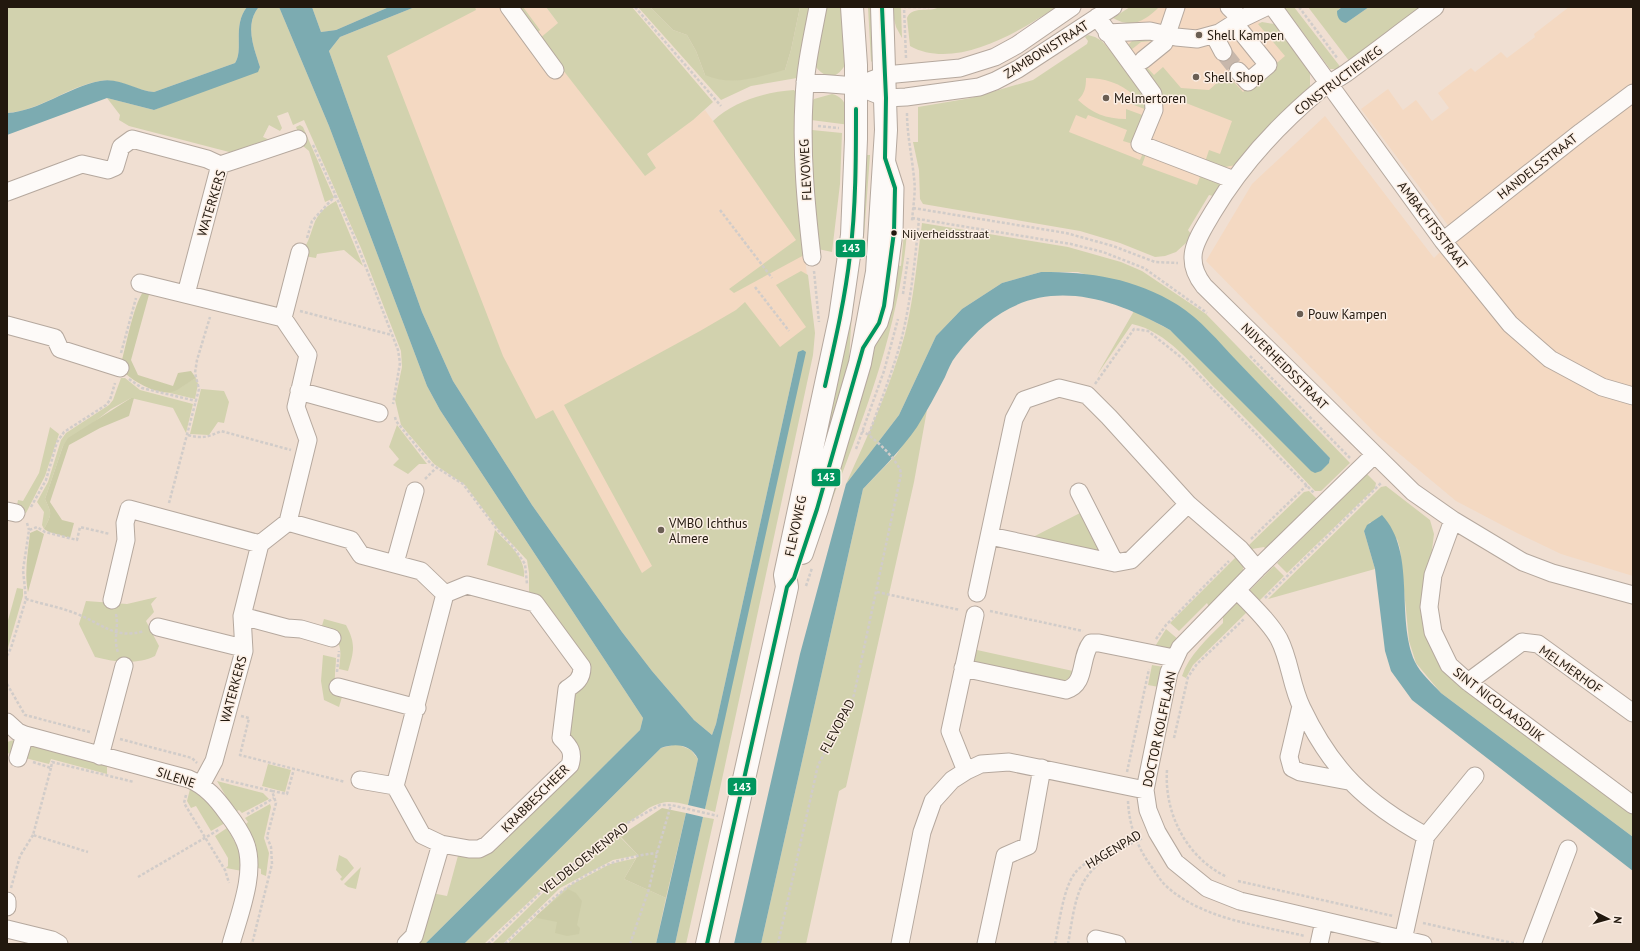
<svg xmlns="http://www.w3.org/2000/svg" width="1640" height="951" viewBox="0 0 1640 951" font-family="'PT Sans',sans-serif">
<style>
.built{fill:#f4d9c2}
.green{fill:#d2d2ae}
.forest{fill:#cccca7}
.water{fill:#7cabb1}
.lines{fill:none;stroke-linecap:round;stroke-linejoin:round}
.minor-tunnel{stroke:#c7b7ab;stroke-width:17;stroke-dasharray:17 8;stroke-linecap:butt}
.minor-casing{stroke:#b5a89e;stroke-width:19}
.major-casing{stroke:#b5a89e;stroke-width:24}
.path{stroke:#d1ccc9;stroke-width:2.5;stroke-dasharray:3 2;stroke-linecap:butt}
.minor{stroke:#fdfaf8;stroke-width:17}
.major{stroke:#fdfaf8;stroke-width:22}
.bus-1-casing{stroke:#fcefe5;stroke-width:7}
.bus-1{stroke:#00965e;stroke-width:4}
.poi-dot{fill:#6a5e53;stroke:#fcefe5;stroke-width:1.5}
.bus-dot{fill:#22180e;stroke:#fcefe5;stroke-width:1.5}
.labels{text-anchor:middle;stroke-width:3;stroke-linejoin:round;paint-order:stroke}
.bus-label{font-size:12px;fill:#22180e;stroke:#fcefe5;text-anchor:start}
.poi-label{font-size:13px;fill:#22180e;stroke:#fcefe5;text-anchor:start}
.street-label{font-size:13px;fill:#22180e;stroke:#fcefe5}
.line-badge{stroke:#fcefe5;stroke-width:1.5}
.badge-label{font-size:11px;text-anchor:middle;font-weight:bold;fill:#fff}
</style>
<rect width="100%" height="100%" fill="#f0dfd2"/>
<path class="built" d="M428 7H546L558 23 637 162 705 110 804 248 813 331 651 685 352 75Z
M1153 7H1247L1291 59 1256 135 1216 189 1199 194 1014 127 1085 57Z
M1569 7H1633V576L1561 554 1517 533 1456 501 1378 436 1206 261 1252 184 1325 116 1434 258 1456 236 1361 109 1388 89 1403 110 1416 100 1432 121 1449 108 1438 93 1471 68 1475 72 1501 52 1507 58 1535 37 1534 34Z"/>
<path class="green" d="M7 7H247C232 26 244 50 235 63L154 92C136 91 120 78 100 81 68 86 40 111 7 113Z
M259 7H279L329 126 427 386 440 410 643 718 640 730 425 944H415L432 893 447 896 459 852 479 856 573 769 568 735 573 692 584 684 529 594V573L527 560 498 529 465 485 434 464 401 425 395 400 402 367 401 351 361 248 304 120 293 125 288 112 277 116 282 128 280 131 269 125 263 137 274 142 233 153 129 126 119 120 120 115 107 98 154 110 260 67C254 48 244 24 259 7Z
M312 7H389L336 30 321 32Z
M415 7H475L476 10 387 56 503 356 536 419 553 410 642 573 652 566 564 405 700 331 736 310 745 302 780 347 806 327 776 285 801 271 808 275 815 333 813 355 715 812 705 809 798 352 716 724 712 735 694 720 652 671 622 632 532 505 453 381 422 312 329 51 340 37Z
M516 7H523L540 30 536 34Z
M546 7H632L713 102 693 120 647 154 656 168 645 176 539 39 558 23Z
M638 7H650L673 30 687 35 696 51 705 75 785 70 791 50 800 7H814L797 78 751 86 721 100Z
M826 7H844L847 61C840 77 828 82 816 67L815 56Z
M868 7H873V63L871 61Z
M891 7H901L902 38 896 27Z
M939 7H1056C1019 32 955 71 910 46L907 18C912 5 929 13 939 7Z
M1130 7H1159C1145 21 1132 29 1113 18Z
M1284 7H1294L1342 69H1330Z
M1308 7H1342L1338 10 1346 23 1369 7H1423L1350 62Z
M1262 22 1274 24 1310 72V86L1236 165 1225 167 1205 162 1209 150 1220 154 1232 121 1168 96 1165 105 1161 104 1127 46 1132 41 1154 39 1155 43 1152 41 1141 42 1131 50 1154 75 1163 67 1181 88 1209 90 1225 76 1230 81 1232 80 1243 92 1285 56 1258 24Z
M1088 35 1095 37 1102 41 1143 90 1147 96V110L1129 103 1135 96C1120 83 1105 78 1086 78 1086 87 1085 93 1078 100 1092 113 1106 119 1126 119V109L1145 116 1133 144 1123 141 1127 130 1088 115 1086 119 1076 115 1069 132 1140 160 1143 153 1146 154 1142 165 1197 185 1201 174 1213 179 1221 185 1213 196 1209 195 1188 230 1191 234 1186 243 1176 252 1165 256 1155 257 1120 243 1080 231 923 204 920 199 919 170 913 142H918V107L971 98 1033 80 1087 44 1088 41 1085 37Z
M794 90 798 95 806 254 734 293 729 289 796 240 713 121C734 101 765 92 794 90Z
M832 94C848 98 847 112 850 125L811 120V104L814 99Z
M300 125 303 127 334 198 325 202 309 151 303 146 296 127Z
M812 130 842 133 840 184 832 252 818 249 809 133Z
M860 155H870L864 236 852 311 848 376 808 518Z
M336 201 363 266 344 250 317 254 316 258 304 256 302 252C317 230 308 216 336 201Z
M922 223 1068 247 1121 262 1142 271 1206 314 1350 463 1321 491H1315C1283 457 1251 423 1217 390 1193 366 1167 331 1132 324L1097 375 1134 311 1170 330 1329 463 1330 458 1201 324 1178 305 1078 272H1041L1002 283 962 309 936 336 899 415 846 484C868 435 891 386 905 334 914 298 917 260 922 223Z
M904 232H907C898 343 852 445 814 548L887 308 895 265 901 266Z
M121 378H125L140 390 193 404 186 433 173 408 131 398 111 409 63 446 45 499C52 514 52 514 44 529L42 525 44 512 37 502 48 482 61 440 66 433 109 405 113 400Z
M196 378 198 384 195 399 166 392C179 391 184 384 196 378Z
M201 389 224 391 229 402 224 423 218 422 209 435 190 434Z
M927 410 914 482 846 787 839 791 806 944H761L863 489 896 455Z
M397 425 427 464H419L408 474 393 465 399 459 389 447Z
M50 427 59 434 45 476 26 513 16 510 18 500 23 501 39 473Z
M1367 474 1376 483 1375 488 1287 573 1277 563Z
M1386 486 1430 520 1434 534 1425 606 1473 695 1633 814V837L1441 693 1416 663 1409 641 1400 549 1397 539 1370 522 1364 531 1375 569 1268 599 1381 487Z
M1309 491 1319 501 1267 551 1264 547 1252 549 1249 545 1304 492Z
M1082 512 1100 548 1098 551 1031 538Z
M495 530C507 543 526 557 524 577L487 565Z
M1237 556 1243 565V571L1209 607 1207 603 1179 631 1170 623Z
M1274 566 1284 576 1257 603 1247 593Z
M17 588 23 589V596L7 651V624Z
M157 597 151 604 154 612 146 621 159 646 155 656C137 665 114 662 95 657L79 624 86 601 127 604Z
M1239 601 1248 611 1193 665 1186 678 1182 676C1189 655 1207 639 1223 623V616Z
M324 619 346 625C356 644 354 651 348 671L339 669C342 645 342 642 321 629Z
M1166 629 1179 640 1169 649 1154 648Z
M977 650 1073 671 1070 683 973 662Z
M323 655 336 658C336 673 331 685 342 697L339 707 324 700 321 681Z
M1152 665 1164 667 1159 687 1148 685Z
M14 740 19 741 16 755 7 753V742Z
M28 744 107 765V774L51 759 49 764 21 757Z
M677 744 691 750 698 759 688 805C672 801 664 800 649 808L566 867 484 944H464L661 748Z
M268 764 291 770 285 792 262 786Z
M217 781 263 793 269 799 242 813 239 810 235 812Z
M190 789C205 797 215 809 225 823L211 831 196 806 191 808 187 801Z
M270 804 271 807 264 838 269 853 266 876 261 874V869L258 868 255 844 245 825 248 822 245 818Z
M703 817 714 819 686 944H675Z
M227 828 240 851 242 871 226 868 228 866V858L215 836Z
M618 835 638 855 613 860 560 888 503 944H492L550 886Z
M339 855 347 859 354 868 342 881 340 879 342 877 336 870Z
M636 858 624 879 666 898 656 944H507L567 887 610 864Z
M361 867 356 889 348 887 344 884Z"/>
<path class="forest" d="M650 7H800L791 50 785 70C757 77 732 87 705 75L696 51 687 35 673 30Z
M145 290 150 291 131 360 138 375 173 386 178 373 191 371 196 378C189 382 184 386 177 390 162 399 131 381 121 369L122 360C126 346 135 298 145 290Z
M131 398H134L129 416 100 428 69 445 50 502 62 520 74 523 70 538 49 532 44 529C52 514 52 514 45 499L63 446 68 438Z
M37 530 44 534 28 592C24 573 28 552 30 533Z
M662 808 686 813 666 898 624 879 638 855 620 836Z
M568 889 576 893 582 901 577 925 580 928 579 934 567 936 555 933 557 922 537 918 536 916Z"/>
<path class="water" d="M247 7H259C244 24 254 48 260 67L258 72 154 110 107 98 7 135V113C40 111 68 87 100 81 120 77 136 91 154 92L235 63C244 50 232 26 247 7Z
M279 7H312L321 32 336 30 389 7H415L340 37 329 51 422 312 453 381 532 505 622 632 652 671 694 720 712 735 716 724 798 352 803 350 806 352 705 809 688 805 698 759C691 744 675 743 661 748L464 944H425L640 730 643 718 440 410 427 386 329 126Z
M1342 7H1369L1346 23C1340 22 1337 18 1337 11Z
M1041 272C1091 272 1134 278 1178 305 1200 319 1219 342 1237 361 1268 393 1299 426 1330 458L1329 463 1321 471 1315 473 1311 471 1170 330C1090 285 1017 275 956 356 951 362 948 370 945 377 936 394 927 411 917 427 901 450 882 469 863 489L761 944H734L800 654 846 484 899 415 936 336 962 309 1002 283Z
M1382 515C1417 553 1395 617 1415 662 1420 673 1433 684 1441 693L1633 837V871L1412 700 1391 671 1385 651 1375 569 1364 531 1367 525Z
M686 813 703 817 675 944H656Z"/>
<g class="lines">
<path class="minor-tunnel" d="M1223 52 1238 71"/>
<defs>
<path id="minor" d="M509 7 555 70
M1229 7 1241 19 1266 7
M1273 7 1443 241 1510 324 1550 359 1602 387 1633 396
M1435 7C1406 28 1378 50 1349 71 1340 78 1330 82 1321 89 1279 124 1241 165 1213 212 1197 239 1182 258 1204 286L1413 492 1453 520 1523 562 1552 573 1633 595
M1097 17 1153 94 1154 110 1140 144 1234 180
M1235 24 1268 65 1248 82 1238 71
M1107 33 1150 31 1176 37 1197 39 1219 33 1241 19
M1214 35 1223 52
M1143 60 1164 43 1176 7
M805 82 856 86 886 98 906 97 979 87 995 81 1018 69 1113 7
M856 86 885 75 960 68 995 57 1017 45 1072 7
M7 192 82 164 108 170 115 167 121 147 132 139 207 159 220 165
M1443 241 1581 132 1633 93
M812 257C806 205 801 153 804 100 805 69 812 38 818 7
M140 283 283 318 308 355 296 407 308 440 288 522 260 544 242 616 244 651 214 761 201 785
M186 294 220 165 298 139
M283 318 300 252
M7 325 55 338 60 349 120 368
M867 342 879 323 884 306 894 232 895 188 887 163
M299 391 379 413
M1374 455 1257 569 1180 648 1169 672 1145 790 1148 810 1157 832 1175 862 1207 888 1240 901 1423 944
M1079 492 1115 563
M7 511 16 513
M1453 520 1433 575 1429 607 1433 632 1449 665 1468 682 1633 805
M288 522 351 540 361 555 421 571 445 594
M990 536 1115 563 1131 560 1188 504
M395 563 415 491
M467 585 535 603 582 667C582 679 576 683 567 689L561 738C570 747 574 752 570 765L487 845 479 849H469L441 844 422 835 395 786 445 594Z
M1237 590C1251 605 1269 621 1279 639 1290 660 1291 686 1302 708 1332 771 1366 803 1426 836
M977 593 1014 419 1024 400 1059 388 1087 395 1109 417 1188 504 1240 549 1257 569
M112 600 126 540 125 523 129 509 260 544
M242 616 287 628 301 629 332 638
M158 627 243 648
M963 668 1066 690C1087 684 1079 658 1091 643H1099L1174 658
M1468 682 1522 642 1538 644 1633 713
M338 687 417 708
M1301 706 1289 757 1292 768 1300 772 1348 781
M7 722 18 732 25 735 189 779C206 786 217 799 227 813 234 822 241 832 245 842 257 871 239 915 231 944
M100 756 124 666
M18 758 25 735
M966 771 950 731 975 615
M360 780 395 786
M7 901V907
M7 929 52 940 59 944
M1096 939 1117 944
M1403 940 1426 836 1475 776
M406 944 414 936 441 844
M900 944 922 832 933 801 952 780 966 771 981 764 1009 762 1145 790
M986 944 1005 856 1028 846 1042 768
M1319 944 1324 921
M1532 944 1568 849"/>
<path id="major" d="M802 553 817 509 860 363 877 272 886 130 882 7
M707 944 787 587 785 575 840 318 852 235 856 139V65L852 7"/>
</defs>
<use href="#minor" class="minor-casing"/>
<use href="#major" class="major-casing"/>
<path class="path" d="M635 7 721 106
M1299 7 1338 59
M906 58 904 7H929
M907 113C907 135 912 156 914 178 916 192 913 206 912 221
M818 126 839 128
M313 145 353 234 398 350 400 363 393 404
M913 208 1066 233 1113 246 1155 262 1178 263
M720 210 772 278
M912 218 1071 244 1103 252 1144 268 1207 313
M307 238 312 221 336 195
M814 271 819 322
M755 287 789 331
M903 294 908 258
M300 311 392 335
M121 353 136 298
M1250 356 1350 458
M129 379 142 388 196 401
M1095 384 1134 329 1148 331 1182 358 1314 493
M395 417 396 421 431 464 463 484 496 528 514 548 525 564 527 584
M869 434C880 403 892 373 901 341 911 301 915 260 919 219
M188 435C201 439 209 437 221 431L291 450
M856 449 884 371 898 319
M425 479 436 468
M169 503 199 389 195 373 197 360 210 317
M31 507 46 480 57 442 64 432 106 405 110 400 115 383
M27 523 29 530
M1251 539 1307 485
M806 586 812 568
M877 592 960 610
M1265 598 1382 482
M26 599 23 570 29 530 37 527 45 532 77 540 80 527 110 534
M990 611 1083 631
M116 614C119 627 113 639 118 652
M1156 639 1166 625 1229 561
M7 656 11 648 26 599C42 604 60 607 77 614 101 623 115 640 144 631
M337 672 339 651
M7 684 25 715 90 732
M241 716 249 718 240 755 345 782
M1174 738 1188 677 1197 664 1244 619
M120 739 192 758 197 763
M33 762 51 768 52 762 134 782
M51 768 33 835 88 852
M1167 770C1164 814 1187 858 1227 877
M1127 772 1149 669
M221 779 272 791 276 803 267 837 271 847 272 864 252 944
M272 791 287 794 294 769
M186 795 184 803 225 870 229 883
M1128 801C1129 825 1137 847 1151 866 1156 873 1160 880 1166 886 1204 920 1258 925 1305 936
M247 814 274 798
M138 877 220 829
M1238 881 1393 916
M11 888 20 856 33 835
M1423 923 1517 944
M488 944 548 885 620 827 660 805H671L718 816
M505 944C553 897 587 860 657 853
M630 944 649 889 657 853 671 805
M778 944 818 765 844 719 854 695 901 474C901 463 873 436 862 431
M1055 944C1059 925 1063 888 1075 873 1086 859 1124 840 1140 832
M1068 944C1072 923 1074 896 1086 878 1098 860 1123 847 1143 838"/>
<use href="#minor" class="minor"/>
<use href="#major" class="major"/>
<defs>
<path id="bus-1" d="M825 386C835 342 845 299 850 255 856 207 856 157 856 109
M707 944 787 587 794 578 817 509 863 348 879 323 884 306 894 232 895 188 885 158 886 98 882 7"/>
</defs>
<use href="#bus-1" class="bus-1-casing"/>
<use href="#bus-1" class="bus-1"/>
</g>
<g class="poi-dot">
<circle cx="1199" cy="35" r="4"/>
<circle cx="1196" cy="77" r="4"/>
<circle cx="1106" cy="98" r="4"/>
<circle cx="1300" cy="314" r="4"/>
<circle cx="661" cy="530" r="4"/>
</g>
<circle class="bus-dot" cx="894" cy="233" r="3.5"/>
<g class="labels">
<g class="bus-label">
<text x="902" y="238">Nijverheidsstraat</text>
</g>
<g class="poi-label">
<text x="1207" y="40">Shell Kampen</text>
<text x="1204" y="82">Shell Shop</text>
<text x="1114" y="103">Melmertoren</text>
<text x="1308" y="319">Pouw Kampen</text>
<text x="669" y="528">VMBO Ichthus<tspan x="669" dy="15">Almere</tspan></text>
</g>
<g class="street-label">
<text transform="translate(1046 49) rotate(-32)" y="5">ZAMBONISTRAAT</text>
<text transform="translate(1338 80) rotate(-37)" y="5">CONSTRUCTIEWEG</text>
<text transform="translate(1537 166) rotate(-38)" y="5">HANDELSSTRAAT</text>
<text transform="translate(805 170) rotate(-93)" y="5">FLEVOWEG</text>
<text transform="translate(211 203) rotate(-73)" y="5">WATERKERS</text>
<text transform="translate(1433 225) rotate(53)" y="5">AMBACHTSSTRAAT</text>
<text transform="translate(1285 366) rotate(45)" y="5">NIJVERHEIDSSTRAAT</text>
<text transform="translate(795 526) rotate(-78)" y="5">FLEVOWEG</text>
<text transform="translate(1571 669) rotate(35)" y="5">MELMERHOF</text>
<text transform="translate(233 689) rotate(-75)" y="5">WATERKERS</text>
<text transform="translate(1499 704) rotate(38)" y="5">SINT NICOLAASDIJK</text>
<text transform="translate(837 726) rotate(-62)" y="5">FLEVOPAD</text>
<text transform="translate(1159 729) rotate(-78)" y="5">DOCTOR KOLFFLAAN</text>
<text transform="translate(176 777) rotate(18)" y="5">SILENE</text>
<text transform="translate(535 798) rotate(-45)" y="5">KRABBESCHEER</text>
<text transform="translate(1113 849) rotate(-31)" y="5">HAGENPAD</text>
<text transform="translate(584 858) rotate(-38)" y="5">VELDBLOEMENPAD</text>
</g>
</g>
<g class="line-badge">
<rect x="835" y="239" width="31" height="19" rx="4" fill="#00965e"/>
<rect x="811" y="468" width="30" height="19" rx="4" fill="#00965e"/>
<rect x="727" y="777" width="30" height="19" rx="4" fill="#00965e"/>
</g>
<g class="badge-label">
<text x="851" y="252">143</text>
<text x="826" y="481">143</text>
<text x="742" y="791">143</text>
</g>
<rect width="1640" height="951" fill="none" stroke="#22180e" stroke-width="16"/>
<g transform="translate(1608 919) rotate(96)" stroke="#fcefe5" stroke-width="3" paint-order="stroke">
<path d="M0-3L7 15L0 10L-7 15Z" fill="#22180e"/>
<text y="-6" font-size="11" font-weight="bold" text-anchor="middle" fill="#22180e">N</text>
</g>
</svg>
